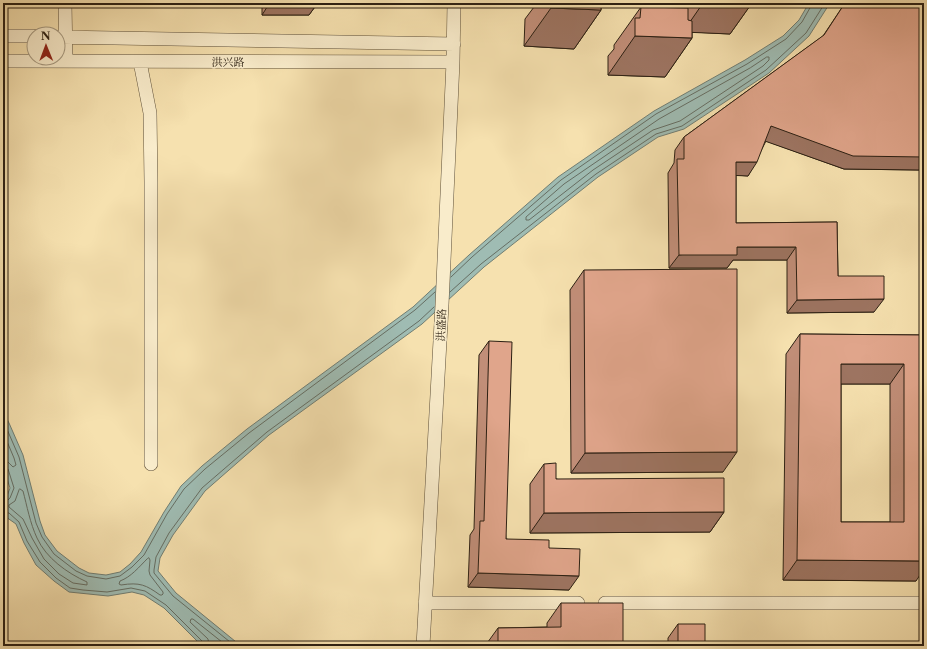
<svg xmlns="http://www.w3.org/2000/svg" width="927" height="649" viewBox="0 0 927 649" font-family="'Libre Caslon Text','Noto Serif SC',serif">
<style>
.water{fill:#9fbcb3;stroke:#717e73}
.lines{fill:none;stroke-linecap:round;stroke-linejoin:round}
.shore{stroke:#666e63;stroke-width:1}
.minor-casing{stroke:#5e503a;stroke-width:14}
.minor{stroke:#f9eccb;stroke-width:13}
.wall{fill:#c18e78;stroke:#2c2013;fill-rule:evenodd}
.shaded-wall{fill:#9d7461;stroke:#2c2013}
.building{fill:#e0a58b;stroke:#2c2013;fill-rule:evenodd}
.labels{text-anchor:middle;stroke-width:3;stroke-linejoin:round;paint-order:stroke}
.street-label{font-size:11px;fill:#2c2013;stroke:#f9eccb}
</style>
<rect width="100%" height="100%" fill="#f6e1af"/>
<filter id="stains"><feTurbulence type="fractalNoise" baseFrequency=".005" numOctaves="4"/><feColorMatrix values="0 0 0 0 .2 0 0 0 0 .09 0 0 0 0 .02 0 0 0 .5 -.17"/></filter>
<radialGradient id="worn" r=".72"><stop offset=".6" stop-color="#630" stop-opacity="0"/><stop offset="1" stop-color="#630" stop-opacity=".3"/></radialGradient>
<path class="water" d="M809 3H830L809 36 769 73 684 129 658 137 598 177 484 267 422 324 269 435 205 491 173 535 160 558 158 571 176 593 241 646H202L164 608 144 595 132 592 108 596 69 592 54 581 36 565 24 543 16 524 6 517 3 516V497L7 496 10 488 3 466V411L9 423 23 455 40 521 45 535 57 551 79 568 89 573 106 575 120 572 130 564 141 552 164 512 181 486 202 466 247 429 413 307 469 255 558 177 654 111 745 60 783 36 799 20Z"/>
<g class="lines">
<path class="shore" d="M767 57H769V60L763 66 680 121 653 130 593 170 529 220H526V217L564 184 659 119 750 68Z
M451 277 472 257 561 180 656 114 747 64 786 39 802 22 811 6 812 3
M450 292 481 264 596 174 656 134 682 126 766 70 806 33 825 3
M3 420 19 457 36 523 42 537 54 554 76 571 87 576 106 579 120 576 132 567 144 555 167 514 184 489 205 469 249 433 415 310 435 292
M3 432 14 458 16 465 13 467 8 462 3 461
M3 466 6 467 8 469 14 488 10 498 8 500 3 501
M20 489 23 491C27 506 30 523 37 538 46 558 67 573 87 582V585L73 583 59 574 44 559 32 538 23 519 9 507V505L15 501 19 490Z
M3 512 9 513 19 522 27 541 40 562 56 578 70 588 83 590 107 592 131 588 145 591 166 605 203 642 204 646
M149 558 150 560 149 571 150 575 163 592V594L162 595H160C146 585 140 582 121 585L119 584 120 581C131 577 139 567 147 559Z
M209 646 208 639 190 622 191 619H193L227 646
M235 646 173 596 154 573V570L156 557 169 533 202 488 267 432 419 321 434 307"/>
<defs>
<path id="minor" d="M65 3 66 61
M3 36H34
M58 37 454 44
M3 61 453 62
M140 62 150 113 151 182V464
M425 603H578
M605 603H924
M423 646 442 305 453 62 454 3"/>
</defs>
<use href="#minor" class="minor-casing"/>
<use href="#minor" class="minor"/>
</g>
<path class="wall" d="M262 3H317V4L309 15H262Z
M537 3H601V10L574 49 524 46 525 19Z
M685 3H752L730 34 692 32V38L665 77 608 75V56L614 49V45L641 7 684 8V4Z
M845 3H924L919 170 844 169 766 141 748 176 736 175V223L837 222 838 276 874 312 787 313V260H733L727 268H669L668 173 674 163 675 150 684 137 823 36Z
M584 270 723 472 571 473 570 290Z
M800 334 924 335 916 581 783 580 786 354ZM841 384H890V522H841Z
M489 341 506 539 549 548 569 590 468 587 470 535 474 529 479 355Z
M544 464 556 479 724 512 710 532 530 533V484Z
M561 603 623 646H485L498 628 547 627V623Z
M678 624 705 646H668V638Z"/>
<path class="shaded-wall" d="M703 3H752L730 34 683 32Z
M269 4H317L309 15H262Z
M551 8 601 10 574 49 524 46Z
M635 36 692 38 665 77 608 75Z
M771 126 924 157V163L919 170 844 169 762 140Z
M736 162H757L748 176 726 175Z
M737 247H796L787 260H733L727 268H669L679 255Z
M884 299 874 312 787 313 797 300Z
M841 364H904L890 384H827Z
M737 452 723 472 571 473 585 453Z
M724 512 710 532 530 533 544 513Z
M797 560 924 561V569L916 581 783 580Z
M478 573 579 576 569 590 468 587Z"/>
<path class="building" d="M269 3H317V4H269Z
M551 3H601V10L551 8Z
M845 3H924V157L853 156 771 126 757 162H736V223L837 222 838 276H884V299L797 300 796 247H737V255H679L677 159H684V137L824 35Z
M641 7 688 8V20L692 21V38L635 36V18H640Z
M737 269V452L585 453 584 270Z
M800 334 924 335V561L797 560ZM841 364H904V522H841Z
M489 341 512 342 506 539 549 540V548L580 549 579 576 478 573 480 521H484Z
M556 463V479L724 478V512L544 513V464Z
M561 603H623V646H498V628L561 627Z
M678 624H705V646H678Z"/>
<g class="labels">
<g class="street-label">
<text x="228" y="66">洪兴路</text>
<text transform="translate(441 325) rotate(-87)" y="4">洪盛路</text>
</g>
</g>
<rect width="927" height="649" fill="none" stroke="#f6e1af" stroke-width="16"/>
<rect x="4" y="4" width="919" height="641" fill="none" stroke="#2c2013" stroke-width="2"/>
<rect x="8" y="8" width="911" height="633" fill="none" stroke="#2c2013"/>
<g transform="translate(46 46) rotate(359)"><circle r="19" fill="#f9eccb" stroke="#a79a81"/>
<path d="M0-3L7 15L0 10L-7 15Z" fill="#8f2418"/>
<text y="-6" font-size="11" font-weight="bold" text-anchor="middle" fill="#2c2013">N</text>
</g>
<rect width="100%" height="100%" filter="url(#stains)"/>
<rect width="100%" height="100%" fill="url(#worn)"/>
</svg>
